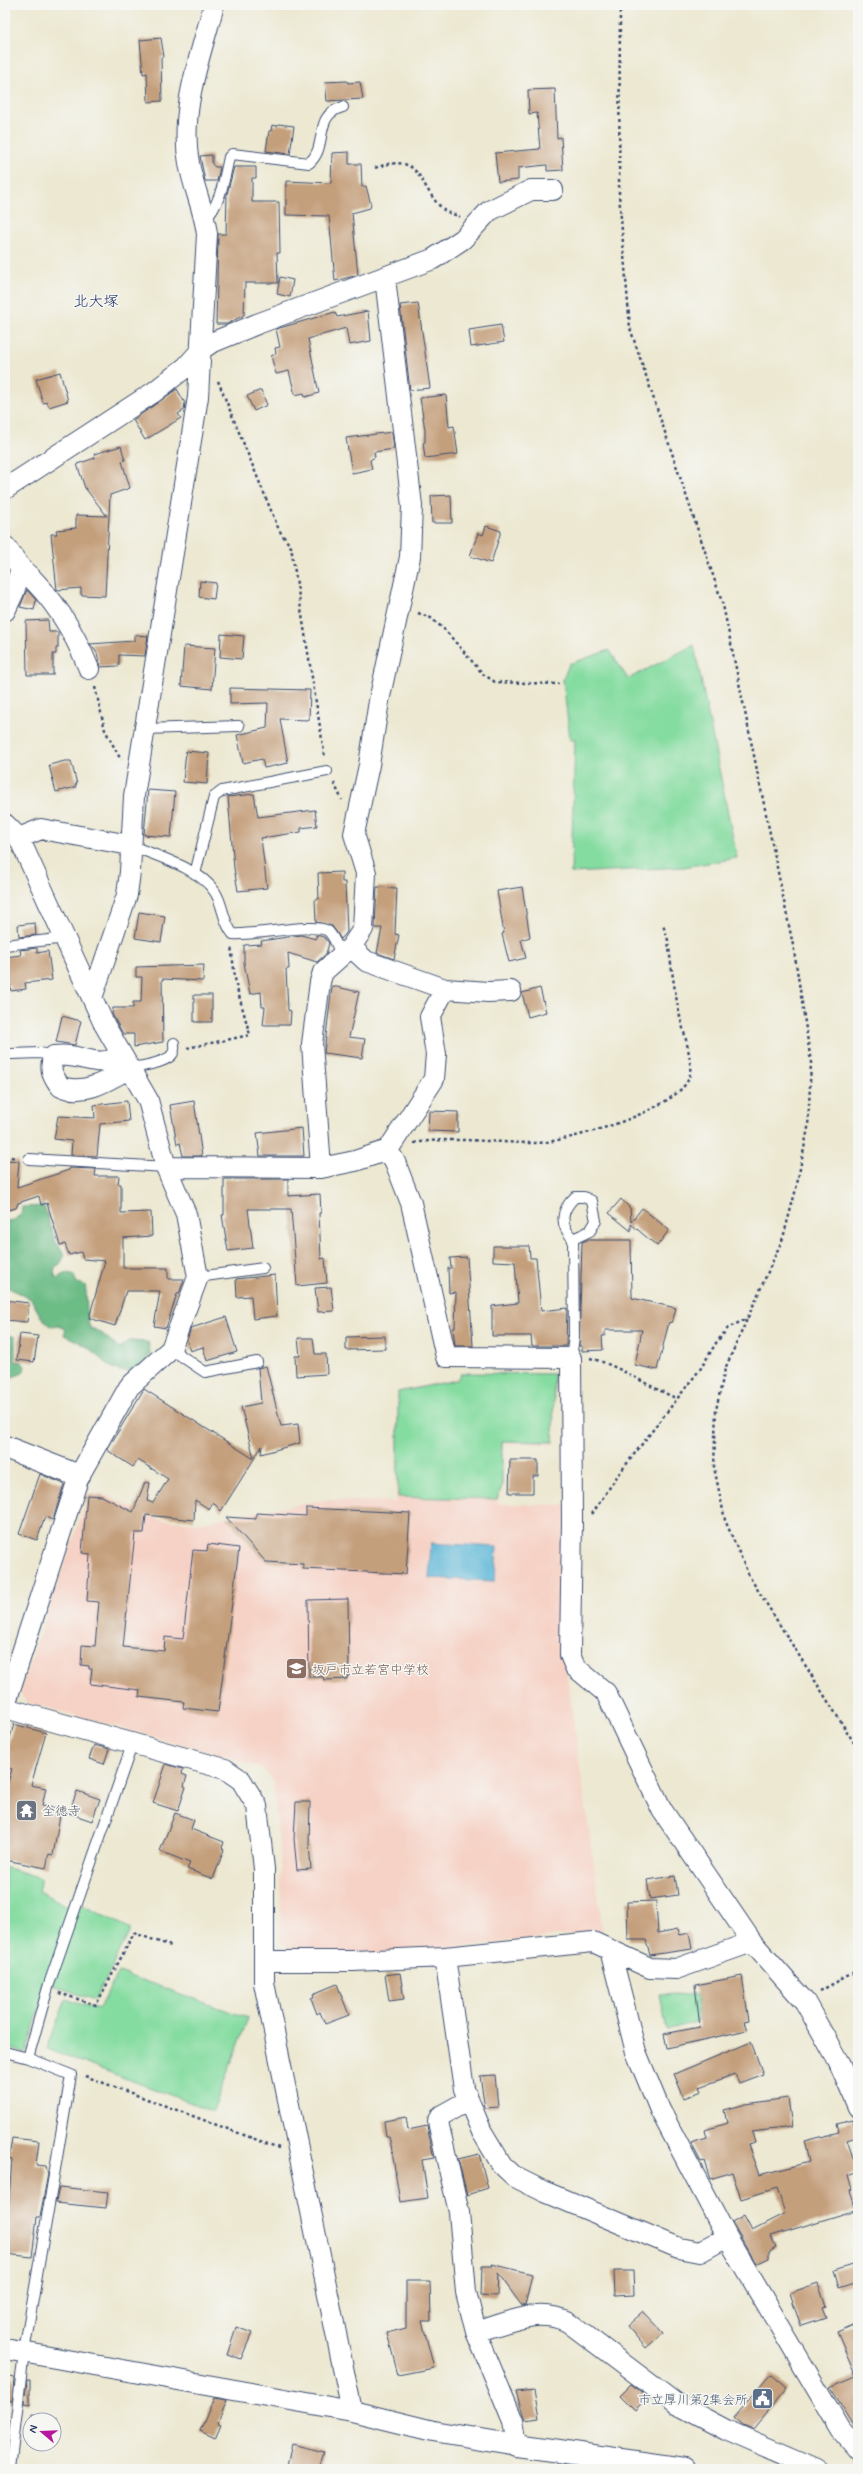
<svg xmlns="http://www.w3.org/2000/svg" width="863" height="2474" viewBox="0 0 863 2474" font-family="Mynerve,'Klee One',sans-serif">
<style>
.built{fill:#f6d1c5}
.green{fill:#85dca0;stroke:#50867f}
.forest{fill:#6cbc86;stroke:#447672}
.water{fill:#59b5d7;stroke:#3a729a}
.building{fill:#c49f7b}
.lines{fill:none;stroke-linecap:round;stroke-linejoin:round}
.service-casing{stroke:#3a4b6f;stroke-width:12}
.minor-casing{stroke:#3a4b6f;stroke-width:22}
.tertiary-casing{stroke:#3a4b6f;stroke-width:24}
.path{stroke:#3a4b6f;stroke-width:2.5;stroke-dasharray:3 3;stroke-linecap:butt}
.service{stroke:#fff;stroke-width:10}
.minor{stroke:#fff;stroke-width:20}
.tertiary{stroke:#fff;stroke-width:22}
.labels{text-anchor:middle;stroke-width:3;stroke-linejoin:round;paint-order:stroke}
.education-label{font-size:13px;fill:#785e54;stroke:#f6f6f2;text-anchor:start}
.worship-label{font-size:13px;fill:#5b616d;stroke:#f6f6f2;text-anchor:start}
.service-label{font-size:13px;fill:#4e5e75;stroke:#f6f6f2;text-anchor:end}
.quarter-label{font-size:15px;fill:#1b2f5e;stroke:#f6f6f2}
</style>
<rect width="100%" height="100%" fill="#f6f6f2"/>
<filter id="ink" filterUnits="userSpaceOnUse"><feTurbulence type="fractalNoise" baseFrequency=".025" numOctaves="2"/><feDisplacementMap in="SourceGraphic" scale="8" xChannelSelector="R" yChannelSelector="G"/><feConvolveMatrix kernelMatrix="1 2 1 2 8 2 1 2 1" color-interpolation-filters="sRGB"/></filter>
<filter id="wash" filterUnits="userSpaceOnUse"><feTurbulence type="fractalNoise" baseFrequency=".012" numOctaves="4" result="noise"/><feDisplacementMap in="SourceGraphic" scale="16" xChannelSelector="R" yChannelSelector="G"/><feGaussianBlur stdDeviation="0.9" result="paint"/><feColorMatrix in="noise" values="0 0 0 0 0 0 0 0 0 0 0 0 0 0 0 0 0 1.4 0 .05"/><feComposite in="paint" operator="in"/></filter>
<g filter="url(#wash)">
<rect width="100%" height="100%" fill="#ece8d1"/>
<path class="built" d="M461 1373H555L554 1444 503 1442V1486L497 1504 566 1505 564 1653 603 1931 397 1954 292 1953 281 1942 280 1858 273 1781 265 1771 260 1767 182 1744 26 1702 20 1692 89 1494H103L157 1519 195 1523 325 1500 396 1502 398 1391 457 1379Z"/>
<path class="green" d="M694 645 737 858 684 867 571 873 575 740H570L563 680 569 664 609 650 628 679Z
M461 1373 554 1374 553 1442 502 1441V1486L497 1499 398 1497V1392L457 1380Z
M5 1867 41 1878 38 1891 70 1907 27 2050 24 2053 5 2047Z
M80 1904 131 1929 95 2000 52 1985Z
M119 1972 248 2018 213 2111 47 2049 66 1999 98 2010Z
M676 1994 696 1996 698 2021 667 2030 660 1995Z"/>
<path class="forest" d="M44 1206 56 1242 65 1255 60 1264 55 1267 54 1273 57 1278 67 1273 73 1274 77 1283 85 1285C88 1300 85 1314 90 1328 103 1331 109 1341 120 1348L129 1341 148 1342C151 1351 151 1358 143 1364 116 1383 106 1361 86 1346 79 1342 71 1338 64 1335L66 1329 59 1326 52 1327 41 1317 31 1299 5 1286V1221L14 1220 21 1214 22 1207Z
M6 1334 15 1337V1361L22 1362 25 1367 23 1373 7 1379H5Z"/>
<path class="water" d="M431 1543 497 1547 495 1581 429 1578Z"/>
<g id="blocks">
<path class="building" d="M161 38 164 57H161L162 101 148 102 147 73 143 74 140 40Z
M347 81 348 83 360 82 363 99 327 101 325 82Z
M555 89 557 138 561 137 563 170 547 171V165L518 168V180L498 182 495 153 540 149 537 113 529 114 528 90Z
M278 124 294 126 290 154 266 151 269 131H271L272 125 277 126Z
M349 152V164H361L362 187 366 186 371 205 370 208 352 213 358 275 335 281 329 216 286 215V181L331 183 332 153Z
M212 155V164L215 167H220L217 181H205L200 156Z
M234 167H256V178H252V202H279L280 253H277L278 283H245L244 315 227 324H216L218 234H226L227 194Z
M280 277 293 280 290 297 277 294Z
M418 303 430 388 410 390 400 305Z
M368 311 371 341 349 345 346 328 308 339 319 393 305 397 304 393 295 395 289 371 276 374 271 356 276 354 275 348 280 347 276 329 335 312 337 317Z
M501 325 504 342 471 347 469 330Z
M60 372 68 401 49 407 47 402 43 403 36 379Z
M177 389 185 403 184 410 178 414 181 418 145 440 133 420Z
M261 390 267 405 254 411 247 396Z
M446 395 449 427 454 426 458 454 425 458 423 443 425 442V430L420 398Z
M392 432 394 449 374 452 375 457 370 460 372 469 352 473 346 438Z
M121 446 125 460 122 461 130 488 110 495 105 596 81 595V588L57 590 51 534H57L56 530 76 528V515L107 516 85 488 77 464 95 458 94 454Z
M451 495 452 523H432L431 496Z
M486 526 501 531 491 563 470 556 478 533 483 535Z
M200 581 216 583 214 599 199 597Z
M27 590 36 600 34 610 20 607Z
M48 620 49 632H58V648H56V654H53V675H27L26 621Z
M221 634 244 636 242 659 220 657Z
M134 635 148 636 145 656 119 655V666L100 667 97 653 90 644 134 641Z
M184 646 215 648 212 689 181 686Z
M230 688 310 690 309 720 280 719 288 763 264 768 262 759 243 763 237 735 267 728 268 703 230 704Z
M186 751 209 753 207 784 183 782Z
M65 761H71L77 784 75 785 76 787 56 792 49 765Z
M148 790 175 792 171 837 144 835Z
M254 794 258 817 315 810 317 826 301 828V832L261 838 267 888 238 891 234 868 228 797Z
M342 872V882H345L347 932 341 939 332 926 316 922 315 899H319L318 873Z
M377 887 397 888 395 934 399 935 394 959 377 953 382 928H375Z
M522 887 530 937 521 940 526 958 509 962 502 934 504 933 497 891Z
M139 912 165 916 161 942 135 938Z
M35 923 36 935 19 937 18 925Z
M301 935 316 939V935L324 937 329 943 326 954 317 962 288 953 289 969H286L288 1010 291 1011 290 1025H263L265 1007H262L261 992 250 994 244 963V945L262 944 261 941Z
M37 948V953L48 951 52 980 25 983 26 989 11 991 10 985H5V957L21 955 20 950Z
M204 965 203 981 162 979 163 1042 134 1047V1034H123L112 1014 113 1008H133V1002H141L142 977H136V967Z
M332 986 359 992 349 1037 365 1039 362 1058 324 1053Z
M540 988 546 1012 528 1017 522 993Z
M194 995H212V1022H194Z
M62 1016 81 1021 75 1045 56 1042Z
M127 1101 129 1121 100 1124 97 1156 71 1155 72 1141 54 1139 58 1116 95 1118 94 1105Z
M194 1101 202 1156H183L180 1143 177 1144 170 1105Z
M429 1111 458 1112V1132L428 1131Z
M302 1128 304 1156H260L257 1133Z
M5 1160 19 1161 17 1187 69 1170 70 1168 96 1169 95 1176H119L118 1184H121V1213L151 1212 152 1236 123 1238V1268H168V1279H184L179 1294H177L166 1328 154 1326 160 1291H126L115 1326 89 1318 105 1261 83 1259 81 1252 69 1255 65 1244 60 1245 47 1203 41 1205 39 1196 18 1203 16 1208 5 1211Z
M224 1179H288V1196L320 1194 321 1213H319L321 1259 325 1258 327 1283 297 1286 291 1209H248L253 1248 228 1251 222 1215H224Z
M621 1199 630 1208 631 1222 642 1208 669 1230 657 1246 631 1224V1231L609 1213Z
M587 1240H631L632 1298 676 1308 672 1323 669 1322 657 1370 635 1365 642 1330H605V1336H602L603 1350 582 1351V1346H579L582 1242Z
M493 1246H529L530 1258H536L541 1311 567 1308 566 1346H532L531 1336H492V1306L518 1303 515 1262 493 1261Z
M467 1257 473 1346H455L453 1328H455L456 1292 449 1293 448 1268H451L450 1258Z
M275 1275 277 1316 253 1319 251 1296 237 1297 236 1279Z
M331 1287 334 1311 318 1312 315 1288Z
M5 1300 29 1303 27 1322 5 1320Z
M226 1317 237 1352 207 1361 203 1347 190 1351 187 1340 191 1328Z
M20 1334 38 1336 34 1362 17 1360Z
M385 1336V1349L346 1350V1337Z
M298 1338H313L315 1354H326L327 1374 296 1376 295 1356H300Z
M266 1366 281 1426 298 1424 300 1443 261 1454 262 1446 254 1458 241 1407 261 1403 258 1368Z
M144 1389 254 1459 221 1511 213 1502 209 1509 195 1500 194 1520 146 1515 144 1533H135L123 1647 164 1651 165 1637 183 1639 193 1550 207 1551 208 1544 239 1548 218 1712 183 1708 184 1702 139 1697 140 1690 90 1684 92 1669H89V1666L81 1665 82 1645 95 1646 99 1602 87 1601 90 1554 82 1553 87 1495 102 1496 133 1512 145 1482 150 1483 147 1501 153 1503 168 1479 138 1460 133 1467 107 1450Z
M510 1460H538V1476H533V1493H509Z
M40 1474 64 1484 53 1520 45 1517 37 1540 19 1534Z
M306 1508 410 1513 406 1574 303 1569V1564L266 1562 226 1517 256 1519V1513L306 1516Z
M348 1599 349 1676H347V1679L324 1680 323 1677H309L308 1600Z
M14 1724 46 1733 31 1785 46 1788 42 1806 61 1809 53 1855 49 1854 46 1868 5 1860 8 1832 5 1831V1793L12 1769 5 1767V1755Z
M94 1745 109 1749 104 1764 89 1759Z
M166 1764 183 1769 182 1774 187 1776 184 1786 186 1787 178 1811 153 1803Z
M77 1791 100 1799 92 1821 69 1813Z
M296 1802H310L309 1844 311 1869 297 1870 294 1839Z
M175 1813 194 1820 191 1829 224 1842 222 1848 224 1850 213 1879 187 1869 190 1863 160 1851Z
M675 1876 678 1895 650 1899 647 1880Z
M656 1901 658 1933 678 1929 680 1935 689 1933 692 1949 650 1955 646 1940H628L627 1902Z
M400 1973 404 1999 389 2001 385 1975Z
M742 1976 749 2021 744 2022 747 2030 667 2048 664 2034 700 2027 695 1985Z
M337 1984 349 2015 325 2024 320 2012 317 2014 311 1998 314 1997 313 1994Z
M751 2042 763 2074 739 2083 735 2074 700 2087 702 2091 684 2098 674 2074Z
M495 2075 498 2107 485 2108 480 2076Z
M788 2098 792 2127 752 2132 755 2143 748 2145 759 2175 809 2162 804 2141 839 2132 837 2124 853 2120 856 2137 847 2140 858 2172 848 2176 852 2190 850 2191 856 2210 771 2236 776 2247 769 2251V2258L756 2264 732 2222 744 2215 752 2230 785 2213 777 2188 741 2199 732 2172 710 2179 704 2161 701 2162 691 2143 707 2138 705 2130 727 2123 724 2110 746 2104Z
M406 2117 408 2130 427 2126 434 2158 422 2160 428 2198 400 2202 391 2145 389 2137H386L384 2121Z
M12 2138 39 2141 36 2165 46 2166 48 2174 40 2217H37L32 2257 5 2254 12 2159 9 2158Z
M479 2154 488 2188 467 2195 458 2159Z
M59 2187 108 2192 106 2208 56 2203Z
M492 2264 532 2274 525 2306H522L498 2273 497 2296 481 2295 482 2266H493Z
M856 2264 858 2282 839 2288 834 2271Z
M614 2271H633L634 2295 615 2296Z
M406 2281H430L431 2321H422L434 2368 398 2375 387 2333 406 2328Z
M818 2283 826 2307 822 2308 826 2318 801 2326 790 2293Z
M643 2312 663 2333 646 2348 627 2326Z
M858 2323V2432L830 2387 856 2376 837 2332Z
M236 2327 252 2333 241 2359 227 2355Z
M771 2374 787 2388 753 2429 743 2425 734 2417Z
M5 2376 14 2378 12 2401 5 2400Z
M27 2380H30V2404L24 2403Z
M631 2384 643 2393 646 2399 635 2410 620 2395Z
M534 2390 539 2418 525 2420 516 2392Z
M214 2398 227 2400 218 2423 221 2424 215 2438 200 2431Z
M32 2414 58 2418 55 2437 54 2420H31Z
M292 2444 323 2452 318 2469H301L287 2465Z"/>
</g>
</g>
<g filter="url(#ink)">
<use href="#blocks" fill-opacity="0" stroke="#3a4b6f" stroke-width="1"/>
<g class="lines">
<defs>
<path id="service" d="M205 220C221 203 224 180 229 157L232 154 309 163C329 147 312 115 343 107
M144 729 239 726
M130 845C156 856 200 868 215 892 224 906 222 921 233 934 253 936 316 922 328 931 334 936 338 948 341 955
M195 874 214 797 222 791 327 771
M5 945 66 938
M11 1054 40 1053 54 1056
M130 1068C140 1067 169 1062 173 1053 175 1050 174 1046 174 1043
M29 1159 166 1167
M198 1277 263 1268
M171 1349 205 1372 257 1362
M571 1358 574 1337 573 1239C559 1224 561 1210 575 1197H584L592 1201 596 1221 590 1231 573 1239
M5 2052 28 2058 71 2075 24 2352 10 2469
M28 2058 49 1984 132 1745"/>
<path id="minor" d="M5 489 154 392 186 367 202 349 211 343 257 324 433 259 463 239 489 211 531 190H553
M5 546 21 568 14 592 5 611
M21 568C53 597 73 629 89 669
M5 824 19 838 104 1024 148 1100 166 1167 186 1214 198 1277 171 1349 129 1387 79 1476 5 1705
M19 838 41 829 130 845
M351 947 366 961 445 989 488 992 511 991
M93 995 127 895 130 872 134 796 198 397 207 234C204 209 193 187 189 163 179 111 201 54 214 5
M122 1056C94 1070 82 1052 54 1056 48 1068 53 1077 61 1087 87 1095 108 1080 130 1068
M388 1150 434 1079 436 1054 430 1017 445 989
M166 1167 321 1168 355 1161 388 1150 395 1162 411 1203 446 1357 571 1358 572 1521 570 1655 575 1667 606 1693 662 1810 752 1942 805 2002 838 2061 858 2107
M321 1168 312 1044 320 982 323 972 351 947 363 929 366 873 354 834 369 765 379 701 410 557 412 506 385 278
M5 1708 225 1769 241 1780 257 1806 264 1869V1983L352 2411
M610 1950 636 2052 660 2110 727 2237 841 2430 858 2450
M445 1957 464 2089 482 2132 502 2165 515 2177 543 2191 679 2248 700 2252 727 2237
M264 1961H353L445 1957 593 1942 650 1968 676 1969 752 1942
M476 2332C507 2323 537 2307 568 2322L675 2403 726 2430 816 2469
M5 2349 352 2411 433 2431 517 2445 513 2421 476 2332 466 2292 459 2212 438 2122 442 2115 469 2100"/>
<path id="tertiary" d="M5 1447 79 1476
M517 2445 685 2469"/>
</defs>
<use href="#service" class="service-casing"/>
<use href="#minor" class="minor-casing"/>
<use href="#tertiary" class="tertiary-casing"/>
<path class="path" d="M620 5 619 194 630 328 723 605 794 950 811 1062 808 1128 796 1189 783 1238 725 1369 716 1410 714 1467 725 1520 749 1576 858 1749
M375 168C423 150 417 186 443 209 447 213 454 214 460 217
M218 381 279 530 291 547 325 758
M418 613 431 618 445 630 483 674 495 682 559 684
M95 687 105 730 121 760
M334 783 342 800
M187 1048 250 1035 236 985 231 946
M414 1143C455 1136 494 1143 535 1143 565 1143 685 1109 690 1074 692 1055 683 1031 679 1012 674 988 671 964 668 940L663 925
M5 1156 16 1158
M590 1358C620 1366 647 1386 676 1398
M592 1514 618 1475 701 1368 716 1343 728 1328 748 1318
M820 1991 858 1970
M59 1993 96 2005 134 1933 171 1946
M85 2076 279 2148"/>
<use href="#service" class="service"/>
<use href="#minor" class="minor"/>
<use href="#tertiary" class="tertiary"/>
</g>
</g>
<defs>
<symbol id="school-square" viewBox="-11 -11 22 22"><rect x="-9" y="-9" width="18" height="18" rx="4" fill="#8d6e63" stroke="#f6f6f2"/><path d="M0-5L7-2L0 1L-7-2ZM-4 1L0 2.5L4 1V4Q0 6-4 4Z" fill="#fff"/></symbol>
<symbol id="temple-square" viewBox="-11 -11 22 22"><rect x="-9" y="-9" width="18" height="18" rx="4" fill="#6b7280" stroke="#f6f6f2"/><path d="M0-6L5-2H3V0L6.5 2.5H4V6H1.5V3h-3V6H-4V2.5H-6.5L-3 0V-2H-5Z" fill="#fff"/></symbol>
<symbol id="civic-square" viewBox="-11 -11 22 22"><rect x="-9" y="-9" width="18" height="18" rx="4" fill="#5c6f8a" stroke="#f6f6f2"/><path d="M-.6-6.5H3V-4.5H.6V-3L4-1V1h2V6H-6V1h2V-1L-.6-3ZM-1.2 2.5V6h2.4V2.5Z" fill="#fff"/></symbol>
</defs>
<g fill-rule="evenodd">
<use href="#school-square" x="284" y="1656" width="25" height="25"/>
<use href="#temple-square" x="14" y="1798" width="25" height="25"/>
<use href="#civic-square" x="750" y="2386" width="25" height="25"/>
</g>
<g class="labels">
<g class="education-label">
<text x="312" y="1674">坂戸市立若宮中学校</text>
</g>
<g class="worship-label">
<text x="42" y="1815">全徳寺</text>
</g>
<g class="service-label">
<text x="748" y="2404">市立厚川第2集会所</text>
</g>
<g class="quarter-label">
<text x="96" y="306">北大塚</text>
</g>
</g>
<rect width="863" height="2474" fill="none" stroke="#f6f6f2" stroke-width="20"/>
<g transform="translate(42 2432) rotate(289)"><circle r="19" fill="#f6f6f2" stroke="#9ea6b7"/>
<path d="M0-3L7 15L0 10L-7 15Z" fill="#b5179e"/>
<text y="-6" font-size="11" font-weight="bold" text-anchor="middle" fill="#1b2f5e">N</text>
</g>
</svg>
